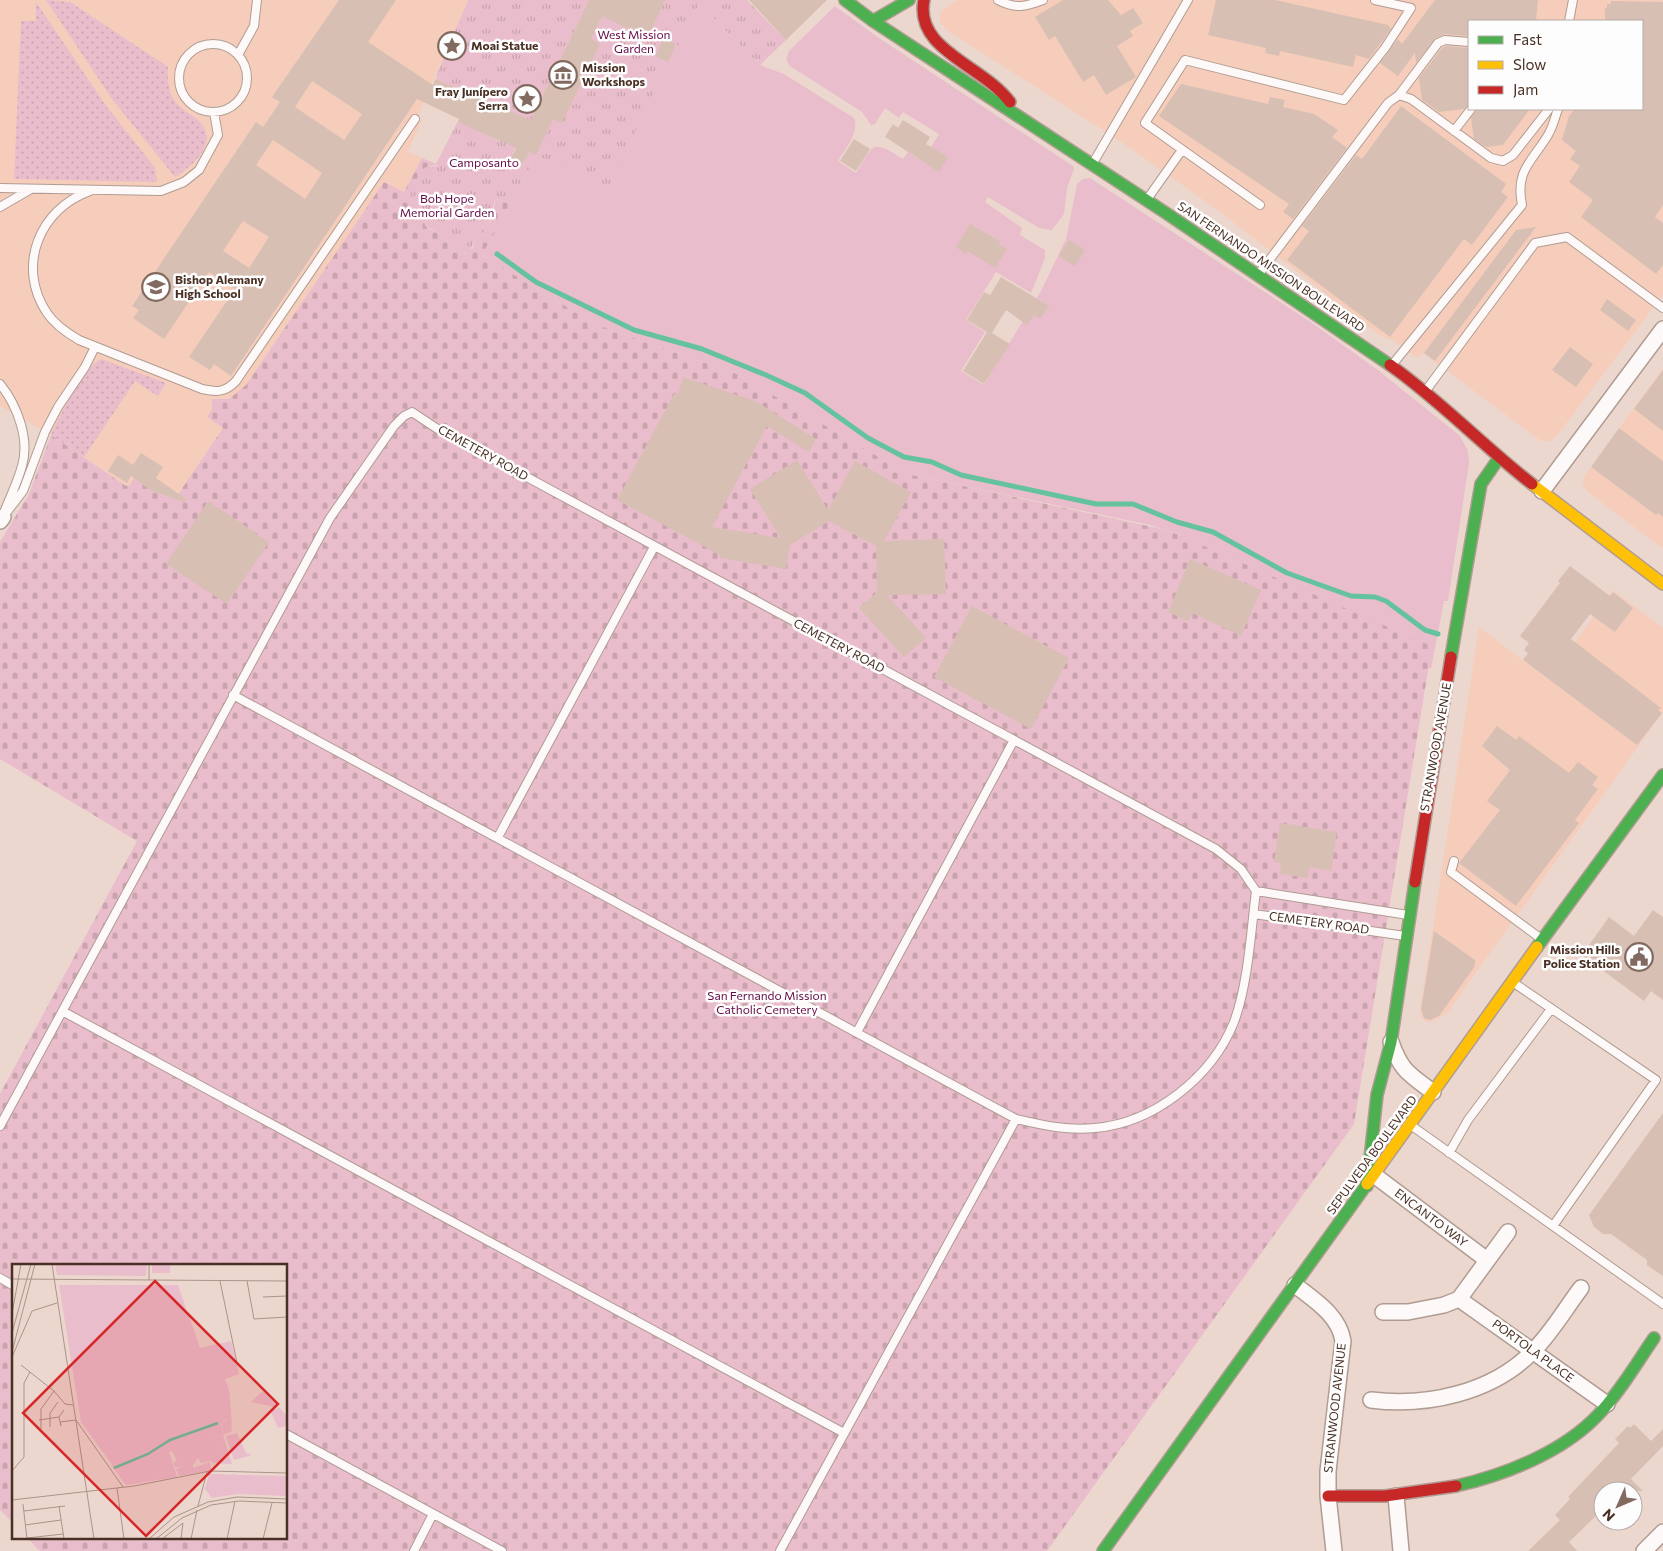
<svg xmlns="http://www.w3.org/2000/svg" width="1663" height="1551" viewBox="0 0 1663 1551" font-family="Commissioner,sans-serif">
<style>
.built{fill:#f6cdbb;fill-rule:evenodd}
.grass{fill:url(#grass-dots)}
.cemetery{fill:url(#cemetery-stones)}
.park{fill:url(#park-tufts)}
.garden{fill:#e9bdcb}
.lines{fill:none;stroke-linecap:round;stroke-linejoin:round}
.stream{stroke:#65c29f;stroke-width:5}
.building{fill:#d8bfb4;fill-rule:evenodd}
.lane-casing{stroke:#b09c92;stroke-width:10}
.street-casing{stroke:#b09c92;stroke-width:18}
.fast-casing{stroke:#b09c92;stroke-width:14}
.slow-casing{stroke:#b09c92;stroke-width:14}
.jam-casing{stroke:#b09c92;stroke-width:14}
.lane{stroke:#fcf9f8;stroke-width:8}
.street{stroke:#fcf9f8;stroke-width:15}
.fast{stroke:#4caf50;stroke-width:11}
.slow{stroke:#ffc107;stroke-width:11}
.jam{stroke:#c62828;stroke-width:11}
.labels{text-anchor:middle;stroke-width:5;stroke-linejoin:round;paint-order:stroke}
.park-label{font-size:12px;fill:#630b46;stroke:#fdfdfd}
.poi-label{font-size:12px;font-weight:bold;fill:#493024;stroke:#fdfdfd;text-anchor:start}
.street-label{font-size:12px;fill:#493024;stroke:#fdfdfd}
.inset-river{fill:none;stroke:#65c29f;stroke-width:2.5}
.inset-road{fill:none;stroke:#ab948a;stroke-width:1}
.view{fill:#d62828;fill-opacity:0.15;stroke:#d62828;stroke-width:2.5}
.inset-edge{fill:none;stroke:#493024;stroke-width:2.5}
</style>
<defs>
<pattern id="grass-dots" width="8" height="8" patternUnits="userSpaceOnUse" patternTransform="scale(1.25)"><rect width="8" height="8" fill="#e9bdcb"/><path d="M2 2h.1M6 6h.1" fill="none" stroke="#c9a3ae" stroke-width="1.8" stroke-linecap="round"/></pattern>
<pattern id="cemetery-stones" width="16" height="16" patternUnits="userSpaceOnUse" patternTransform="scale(1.25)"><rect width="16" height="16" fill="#e9bdcb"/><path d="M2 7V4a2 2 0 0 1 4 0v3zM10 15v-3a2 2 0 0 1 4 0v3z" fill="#c9a3ae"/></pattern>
<pattern id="park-tufts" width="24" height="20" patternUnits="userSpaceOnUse" patternTransform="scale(1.25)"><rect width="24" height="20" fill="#e9bdcb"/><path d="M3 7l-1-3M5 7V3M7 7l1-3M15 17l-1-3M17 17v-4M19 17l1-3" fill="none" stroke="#c9a3ae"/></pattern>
</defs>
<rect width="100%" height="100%" fill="#ecd7ce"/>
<path class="built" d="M0 0H468L417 118 422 120 408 151 422 158 404 192 384 182 246 385 233 397 223 400V428L175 499 152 491 134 478 130 485 126 486 51 435 0 406Z
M957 0H1663V295L1559 433 1551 441H1541L1423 353 1417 358 1393 340 1382 337 1216 209 1123 143 948 31 940 22V12ZM1469 21H1642V109H1469Z
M1663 368V547L1662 548 1588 492 1583 484V478Z
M1613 590 1663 628V712L1447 1013 1431 1022 1425 1021 1421 1017 1420 1011 1479 627 1548 679Z"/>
<path class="grass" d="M46 0 70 2 168 67C167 79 168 90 174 100 181 110 190 113 198 120 221 141 193 166 175 177L112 99Z
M36 2 104 103 155 168 157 182 14 179 21 21H36Z
M101 359 166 383 158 396 135 381 84 457 51 435C59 417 84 367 101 359Z"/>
<path class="cemetery" d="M422 158 443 167 435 165 425 168 410 195 415 209 421 214 427 228 439 233 456 251 466 254 473 247 474 242C489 233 494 215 495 199L512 203 482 255 595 324 737 374 908 474 1162 529 1196 541 1432 646 1354 1124 1047 1551H40L26 1537H286V1265H14V1524L0 1510V1094L137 841 0 759V542L29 494 51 435 126 486 130 485 134 478 152 491 175 499 223 428 207 417 212 410V399H229L246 385 384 182 404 192Z"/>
<path class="park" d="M468 0H589L530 123 515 113 512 115 505 111 504 108 503 111 496 108 497 105 494 107 473 97 474 94 471 96 437 80 436 76Z
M609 0H747L786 40 760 65 699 4 608 188 536 155 512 203 495 199 489 225 480 238 474 242 469 253H458L439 233 425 226 421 214 410 204C408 193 418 174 426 167L440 166 436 164 458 121 499 141 507 142 508 145 510 143 516 146 511 158 523 164Z"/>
<path class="garden" d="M699 4 760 65 784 74 854 118C860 132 845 149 838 161L856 173C874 143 872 139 903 159L908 152 918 159 927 145 931 147 939 134 903 112 899 118 885 108 875 124 871 125 862 112 790 66 786 59 789 51 835 6 876 36 1073 166 1074 169 1067 188 1064 214 1052 230 1039 228 988 197 985 202 1022 228 1020 235 1045 250V258L1031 293 996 272 966 320 985 332 961 371 984 385 1041 291 1066 239 1077 184 1083 179 1090 178 1312 323 1379 371 1460 436 1468 451 1469 463 1448 601H1444L1431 669 1428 668 1431 646 1174 533 1150 525 908 474 737 374 595 324 482 255 512 203 536 155 608 187Z"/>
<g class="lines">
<path class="stream" d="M497 254 536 282 634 330 702 349 766 375 805 393 868 438 904 457 932 462 961 475 1096 504H1133L1177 522 1213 532 1287 573 1351 596 1375 597 1386 601 1425 630 1438 634"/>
</g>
<path class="building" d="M339 0H396L368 42 433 85 435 79 531 120 589 0H665L649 35 635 28 633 31 602 16 591 39 600 44 562 123 553 119 536 155 529 152 523 164 511 158 516 148 466 126 458 121 459 119 417 99 231 376 214 364 210 370 189 357 235 289 209 272 164 339 133 318 139 310 132 306 256 122 263 127 280 102 272 97ZM312 81 362 114 344 140 295 107ZM273 140 322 173 305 199 256 165ZM243 221 269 237 249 268 223 251Z
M749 0H827L786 40Z
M1063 0H1108L1121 15 1133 8 1143 23 1130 31 1133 36 1117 46 1136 77 1106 95 1094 75 1083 82 1055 36 1049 40 1035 17Z
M1216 0H1275L1388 25 1391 29 1369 59 1356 55 1353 67 1280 51 1279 56 1265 53 1266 48 1208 35Z
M1435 0H1538L1536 21H1469V36L1445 34 1436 38 1416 63 1415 53 1398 76 1380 63 1398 39 1402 44Z
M1611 1 1663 2V205L1655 217 1663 223V265L1656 274 1581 217 1593 200 1569 182 1580 166 1570 159 1576 151 1562 140 1569 116 1575 109H1642V21H1605V8H1607V4H1611Z
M664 38 676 44 668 62 655 56Z
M1446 46 1469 48V104L1464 109 1439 112 1422 100 1419 78 1442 48Z
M1181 84 1268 104 1270 97 1285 100 1283 107 1314 114 1338 130 1332 137 1347 148 1293 219 1283 212 1289 204 1159 116Z
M1401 106 1506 184 1501 192 1508 197 1472 245 1464 239 1390 337 1287 260 1309 231 1302 226 1356 155 1362 159Z
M1477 109H1530L1503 145 1486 147 1474 139 1471 118Z
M903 120 930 137 926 144 948 157 939 172 885 137 893 124 898 128Z
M854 139 870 149 856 171 840 161Z
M970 224 1001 242 999 244 1007 249 995 268 968 251 966 254 956 247Z
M1536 227 1435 361 1424 353 1516 230Z
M1069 240 1085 250 1075 266 1059 256Z
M1001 277 1049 306 1040 319 1034 315 1027 325 1006 310 992 333 1010 344 984 384 963 371 987 332 967 320 984 292 990 295Z
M1607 299 1636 320 1628 331 1600 310Z
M1570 347 1593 364 1576 387 1552 370Z
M1663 370V431L1634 409Z
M683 377 755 401 816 439 809 452 767 426 712 527 781 538 750 489 797 460 828 510 855 461 911 492 884 541 944 539 946 594 887 595 926 638 904 657 859 608 877 592 876 546 829 521 790 545 786 569 720 558V555L617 500 675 392 678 394Z
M1619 428 1663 461V517L1658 513 1656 515 1591 467Z
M141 453 163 467 156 478 186 499 184 502 152 491 131 476 127 483 108 471 118 455 133 465Z
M208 501 269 542 227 604 166 564Z
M1190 559 1261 590 1241 636 1192 613 1188 621 1168 612Z
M1570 566 1610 596 1613 592 1633 608 1615 632 1590 614 1571 639 1661 708 1658 710 1662 713 1637 745 1523 660 1528 653 1524 650 1529 643 1520 636 1560 583 1558 581Z
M972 606 1069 658 1031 729 934 677Z
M1497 726 1516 740 1519 736 1569 773 1578 762 1598 777 1592 785 1598 789 1575 820 1579 823 1516 906 1459 863 1500 810 1487 801 1510 770 1482 746Z
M1280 823 1337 832 1331 871 1309 867 1308 878 1280 874 1281 863 1274 862Z
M1653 910 1663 917V1000L1651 991 1644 1001 1582 955 1609 917 1634 936Z
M1434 931 1475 960V966L1439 1016 1430 1020 1424 1018 1421 1009Z
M1663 1113V1276L1647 1265V1260L1611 1234H1603L1594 1227 1589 1215Z
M1634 1424 1651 1441 1663 1429V1446L1631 1479 1643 1491H1603V1509L1569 1542 1577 1551H1528L1560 1520 1555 1515 1570 1499 1568 1497 1619 1443 1615 1439 1628 1426 1630 1428Z"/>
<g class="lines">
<defs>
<path id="lane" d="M998 0C1015 9 1025 7 1043 0
M1569 21 1573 0
M179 78a34 34 0 1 1 68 0a34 34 0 1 1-68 0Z
M238 55 254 26 257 0
M1399 95 1438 43 1445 40 1469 42
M1454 131 1471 109
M1093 163 1188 0
M0 188 161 191 184 182 199 170 218 135 214 112
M90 191C39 209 16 267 47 313 55 325 67 333 79 340L202 389C216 392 225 393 236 381L415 119
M1148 198 1182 150
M1260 205 1145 123 1185 60 1344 100 1385 48 1411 8 1375 0
M0 207 31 189
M1258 275 1388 103 1399 95 1411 99 1491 158 1503 161 1513 155 1549 109
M1392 365 1522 205C1515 170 1532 162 1548 135 1553 127 1555 117 1558 109
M0 384C17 405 30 439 22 466 18 481 11 495 5 510
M1427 389 1535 243 1567 237 1663 308
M3 517 23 491 45 432 58 407 85 367 95 347
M233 695 1016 1119
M498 837 654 547
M1454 861 1451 872 1540 938
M1256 891 1408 915
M1254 914 1405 936
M1514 983 1656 1080 1553 1226
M64 1012 844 1433
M857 1032 1014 740
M0 1126 330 518 394 426 404 416 412 412 436 428 1216 849 1241 869 1256 891C1251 931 1248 985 1234 1022 1212 1077 1154 1123 1095 1128 1067 1131 1042 1125 1016 1119L780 1551
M1412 1126 1663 1304
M1449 1153 1468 1120 1551 1009
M0 1278 14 1286
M286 1434 502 1551
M414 1551 433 1514"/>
<path id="street" d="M1542 491 1663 329
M0 521 3 517
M1391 1042C1401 1071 1409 1074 1433 1092
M1374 1175 1487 1260
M1295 1285C1314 1300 1339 1315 1343 1341L1328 1471V1496L1334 1551
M1459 1299 1607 1404
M1383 1312H1408L1444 1305 1459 1299 1508 1232
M1371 1400C1426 1407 1492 1393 1532 1352 1551 1334 1565 1309 1581 1288
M1396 1496 1401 1551
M1644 1551 1663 1532"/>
<path id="fast" d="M845 0 873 21 1166 213 1390 365
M873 21 909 0
M1451 657 1481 484 1499 458
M1537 947 1663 775
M1367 1186 1377 1095 1391 1042 1415 882
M1456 1486C1505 1475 1563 1452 1598 1415 1620 1392 1636 1364 1654 1338
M1103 1551 1367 1184"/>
<path id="slow" d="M1532 484 1663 584
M1367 1184 1537 947"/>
<path id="jam" d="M924 0C914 50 983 65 1010 102
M1390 365C1441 401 1483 446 1532 484
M1415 882 1451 657
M1328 1496H1385L1456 1486"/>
</defs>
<use href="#lane" class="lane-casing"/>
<use href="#street" class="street-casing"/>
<use href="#fast" class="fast-casing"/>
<use href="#slow" class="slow-casing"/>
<use href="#jam" class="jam-casing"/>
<use href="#lane" class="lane"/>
<use href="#street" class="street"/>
<use href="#fast" class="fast"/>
<use href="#slow" class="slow"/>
<use href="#jam" class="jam"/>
</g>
<defs>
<symbol id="sight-ring" viewBox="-11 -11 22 22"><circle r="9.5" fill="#fdfdfd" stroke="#826a60" stroke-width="1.5"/><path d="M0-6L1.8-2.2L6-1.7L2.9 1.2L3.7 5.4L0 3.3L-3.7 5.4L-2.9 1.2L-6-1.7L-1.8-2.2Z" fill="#826a60"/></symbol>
<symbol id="museum-ring" viewBox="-11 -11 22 22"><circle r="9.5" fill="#fdfdfd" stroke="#826a60" stroke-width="1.5"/><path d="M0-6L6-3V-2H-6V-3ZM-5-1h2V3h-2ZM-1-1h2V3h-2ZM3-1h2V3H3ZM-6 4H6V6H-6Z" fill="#826a60"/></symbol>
<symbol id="school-ring" viewBox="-11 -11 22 22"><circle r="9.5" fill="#fdfdfd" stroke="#826a60" stroke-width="1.5"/><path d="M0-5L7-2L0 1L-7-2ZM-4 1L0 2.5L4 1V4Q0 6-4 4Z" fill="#826a60"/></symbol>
<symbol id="civic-ring" viewBox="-11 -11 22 22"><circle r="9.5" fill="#fdfdfd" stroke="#826a60" stroke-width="1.5"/><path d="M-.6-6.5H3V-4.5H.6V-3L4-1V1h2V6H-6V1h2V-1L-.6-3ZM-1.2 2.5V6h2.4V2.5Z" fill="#826a60"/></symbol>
</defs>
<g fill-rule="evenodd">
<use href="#sight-ring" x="436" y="30" width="32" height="32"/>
<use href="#museum-ring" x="547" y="59" width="32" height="32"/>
<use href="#sight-ring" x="511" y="83" width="32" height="32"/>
<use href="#school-ring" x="140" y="271" width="32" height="32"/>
<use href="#civic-ring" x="1623" y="941" width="32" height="32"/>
</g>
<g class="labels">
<g class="park-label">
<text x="634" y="39">West Mission<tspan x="634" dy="14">Garden</tspan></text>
<text x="484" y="167">Camposanto</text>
<text x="447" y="203">Bob Hope<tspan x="447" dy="14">Memorial Garden</tspan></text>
<text x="767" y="1000">San Fernando Mission<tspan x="767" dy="14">Catholic Cemetery</tspan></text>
</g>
<g class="poi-label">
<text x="471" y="50">Moai Statue</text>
<text x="582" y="72">Mission<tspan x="582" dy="14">Workshops</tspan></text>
<text x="508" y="96" text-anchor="end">Fray Junípero<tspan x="508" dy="14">Serra</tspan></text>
<text x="175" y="284">Bishop Alemany<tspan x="175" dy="14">High School</tspan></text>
<text x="1620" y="954" text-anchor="end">Mission Hills<tspan x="1620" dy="14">Police Station</tspan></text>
</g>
<g class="street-label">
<text transform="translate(1271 267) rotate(34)" y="4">SAN FERNANDO MISSION BOULEVARD</text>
<text transform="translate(483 453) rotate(29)" y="4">CEMETERY ROAD</text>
<text transform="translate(839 646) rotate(28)" y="4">CEMETERY ROAD</text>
<text transform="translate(1436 747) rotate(-80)" y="4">STRANWOOD AVENUE</text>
<text transform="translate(1319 923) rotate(8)" y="4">CEMETERY ROAD</text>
<text transform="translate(1372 1155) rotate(-54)" y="4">SEPULVEDA BOULEVARD</text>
<text transform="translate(1431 1218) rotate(37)" y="4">ENCANTO WAY</text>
<text transform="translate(1533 1351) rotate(36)" y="4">PORTOLA PLACE</text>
<text transform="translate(1335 1408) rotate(-84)" y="4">STRANWOOD AVENUE</text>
</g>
</g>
<g transform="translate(12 1264)">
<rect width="275" height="275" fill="#ecd7ce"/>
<path d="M251 127 263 140V143L239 138ZM267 143 275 152V161L273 159 275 162 266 164 259 148Z" fill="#e9bdcb"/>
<path d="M43 0H135L134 12 45 11ZM47 21H166L188 84 219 77 227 110 213 115 217 125 220 161 214 156 209 157V165L193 162 156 175 132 190 101 202 69 158Z" fill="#e9bdcb"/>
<path d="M209 157H217L219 160 220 167 211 171 220 200 200 199V195H210L203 174 211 170ZM225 169 234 189 240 191 222 196 214 172ZM197 210 274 212 275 232 225 230 200 234 193 225Z" fill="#e9bdcb"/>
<path d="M140 0H158V9H140ZM208 158 211 170 203 174 210 195 189 199 186 194 181 201V204L198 198 199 206 167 212 164 205 170 203H163L161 199 165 197 160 187 157 188 165 213 114 221 99 201 130 191 156 175ZM202 210H211L213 213 224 210 223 230 213 231 216 228 212 227V231L201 229V221L205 220 201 218Z" fill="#e9bdcb"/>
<path class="inset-river" d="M102 204 136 190 158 176 206 159"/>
<path class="inset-road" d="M40 0 82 275M0 15 275 17M137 16V0M208 17 225 99M235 17 242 55 275 53M251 33 275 32M0 50 9 0M0 69 19 0M0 88 23 0M0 93 20 47 45 39M9 101 42 127 53 140 61 141M27 156 47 153M64 156 111 223M48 158 64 156M49 162 47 153 52 146M38 163V149L46 138M29 165V145L42 127M0 207 12 193V119L18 108M105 224 112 275M0 236 122 222 198 207 275 209M11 240 15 275M47 242 52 275M186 242 195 208M12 247 53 242M13 261 49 256M15 274 51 270M137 275 162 253 196 238 225 233 275 235M144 275 170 254 199 241 227 237 275 239M150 275 171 259M169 275 171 259M179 275 185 246M215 275 223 237M251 275 260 239"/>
<path class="view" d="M143 17 266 140 134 272 11 149Z"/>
<rect width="275" height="275" class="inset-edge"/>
</g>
<rect x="1468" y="20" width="175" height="90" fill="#fdfdfd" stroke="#b5aba6"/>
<rect x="1478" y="36" width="25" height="8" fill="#4caf50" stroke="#b5aba6"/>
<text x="1513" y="45" font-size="15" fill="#493024">Fast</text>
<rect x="1478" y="61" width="25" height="8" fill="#ffc107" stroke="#b5aba6"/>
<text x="1513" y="70" font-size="15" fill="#493024">Slow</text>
<rect x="1478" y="86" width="25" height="8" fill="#c62828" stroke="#b5aba6"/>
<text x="1513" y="95" font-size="15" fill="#493024">Jam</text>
<g transform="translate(1618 1506) rotate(225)"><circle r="24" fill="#fdfdfd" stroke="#b5aba6"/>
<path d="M0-4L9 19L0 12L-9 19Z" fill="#826a60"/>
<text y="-8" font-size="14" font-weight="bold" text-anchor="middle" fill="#493024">N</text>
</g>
</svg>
